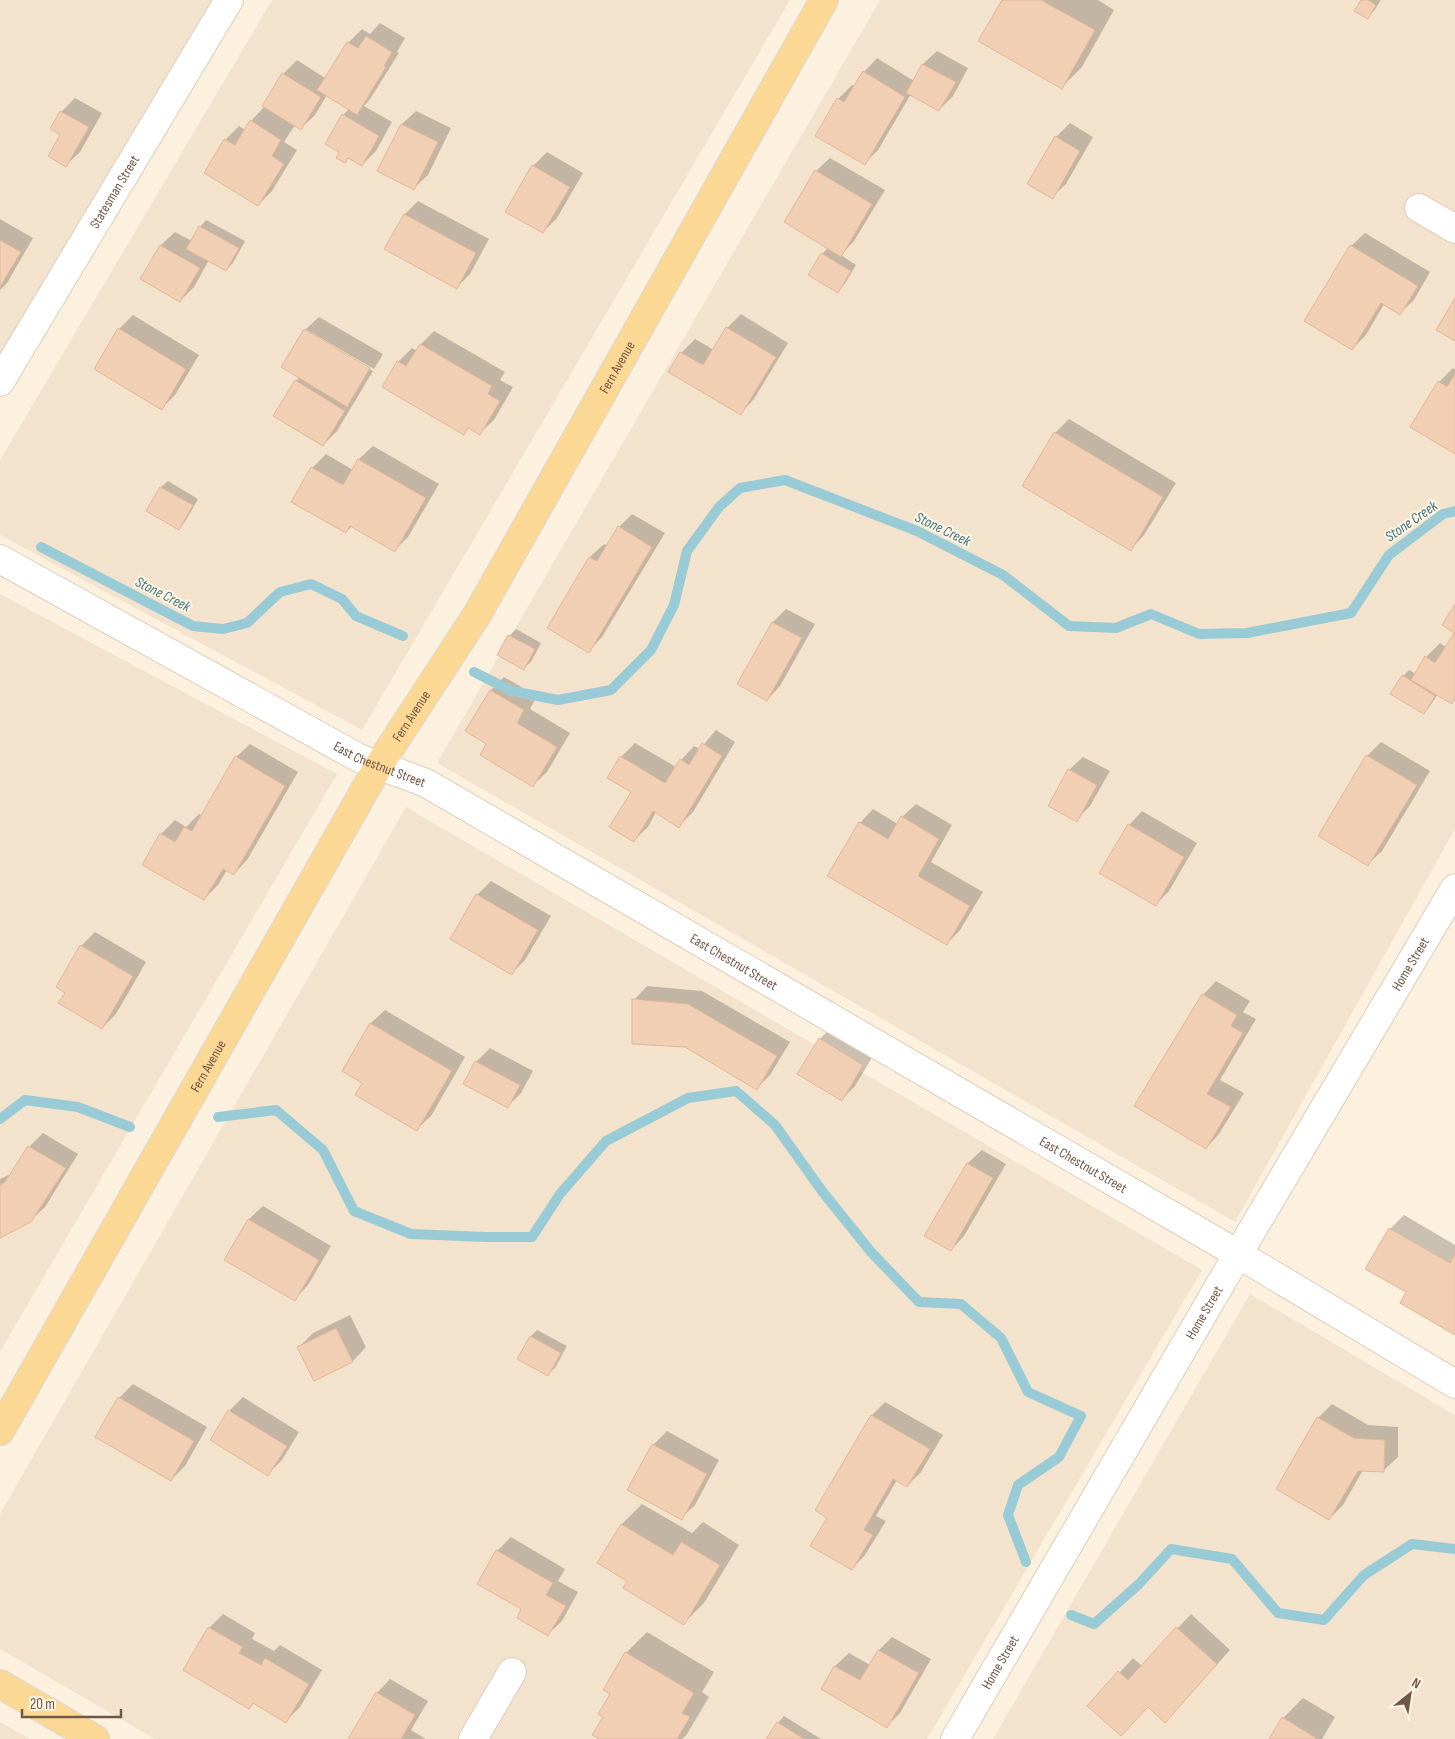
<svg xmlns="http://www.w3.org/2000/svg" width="1455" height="1739" viewBox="0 0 1455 1739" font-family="'Sofia Sans Condensed',sans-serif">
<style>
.residential{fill:#f3e3cc}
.shadow{fill:#0003}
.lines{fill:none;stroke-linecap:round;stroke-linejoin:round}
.stream{stroke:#99cbd6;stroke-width:10}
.building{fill:#f1cfb5;stroke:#e4b696}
.minor-casing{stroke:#dfcdba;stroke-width:30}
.major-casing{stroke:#ddd7d3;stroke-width:30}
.minor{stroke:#fff;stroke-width:28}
.major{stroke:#fcd895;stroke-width:28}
.labels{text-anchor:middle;stroke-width:4;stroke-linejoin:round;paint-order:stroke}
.street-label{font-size:14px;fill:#715747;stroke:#fff5e4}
.water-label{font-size:15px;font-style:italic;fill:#417885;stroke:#fff5e4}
</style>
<rect width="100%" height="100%" fill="#fcf1de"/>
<path class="residential" d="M0 0H221L0 371Z
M272 0H790L362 730 0 535V460Z
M880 0H1455V829L1235 1222 437 763Z
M0 594 337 774 0 1352Z
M406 807 1202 1270 927 1739H155L0 1649V1514Z
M1250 1294 1455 1415V1739H993Z
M0 1722 30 1739H0Z"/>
<path class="shadow" d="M1003 0H1098L1114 10 1082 67 1062 87Z
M1362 0H1381L1374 11 1368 17Z
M380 23 405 38 397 52 399 53 370 99 364 106 392 122 376 151 362 165 350 157 345 162 341 152 343 115 349 109 327 95 315 115 301 128 295 125 284 142 297 150 272 191 258 205 225 140 239 126 245 130 251 121 265 106 283 74 297 60 325 78 348 43 362 29 370 34Z
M937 51 968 68 953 96 939 110 911 94 878 150 864 164 817 135 838 99 852 85 855 87 864 72 877 58 914 81 923 64Z
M75 98 102 113 80 152 66 165 62 134 52 129 61 112Z
M416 111 451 128 428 175 414 188 379 171 402 124Z
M1070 123 1093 137 1066 184 1052 197 1029 184 1056 137Z
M547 152 583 173 557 218 543 232 533 166Z
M830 158 885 190 854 241 841 255 856 265 844 285 837 291 822 254 828 248 816 171Z
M418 201 489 239 470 274 457 287 405 214Z
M0 219 33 238 7 283 0 290Z
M206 220 245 241 233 263 226 270 209 260 194 287 180 301 142 279 161 245 175 232 192 241 200 227Z
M1365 233 1430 272 1414 300 1400 313 1384 304 1366 335 1352 349 1351 246Z
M741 314 788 343 754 399 741 413 670 371 681 353 695 339 714 350 727 328Z
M133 315 199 355 175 395 162 408 119 329Z
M319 317 383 354 374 369 307 330V333L373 371 337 431 323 445 296 381 300 377 305 330Z
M434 331 505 372 500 380 513 387 494 420 480 433 470 427 464 433 398 362 412 348 417 351 421 344Z
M1453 368 1455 370V453L1412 427 1439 382Z
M1069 419 1176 483 1144 535 1131 549 1024 486 1055 433Z
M373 446 439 484 408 537 395 550 352 526 346 532 312 468 326 454 353 470 359 459Z
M168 481 198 499 185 522 178 529 148 511 161 487Z
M632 514 665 533 602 637 589 651 548 627 590 557 604 544 608 546 619 527Z
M786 609 815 624 780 686 767 700 738 683 773 622Z
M516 629 541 643 531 662 524 668 509 636Z
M1455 633V699L1452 702 1438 694 1430 706 1424 713 1403 676 1409 670 1416 674 1426 657 1440 643 1446 647Z
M504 677 537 696 530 709 570 733 547 772 533 785 488 743 466 731 491 690Z
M716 730 735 742 693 812 679 826 656 812 648 827 634 840 632 791 621 757 635 743 676 767 681 760 694 746 700 749Z
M1381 742 1430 771 1382 851 1368 864 1320 835 1367 756Z
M250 744 298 772 247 860 234 874 227 870 218 885 204 899 161 834 175 820 186 827 199 814 202 816 236 757Z
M1083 757 1110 771 1090 806 1076 820 1069 770Z
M916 804 952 825 931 862 983 892 960 930 947 944 860 823 873 809 898 824 902 817Z
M1142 811 1197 843 1169 891 1156 904 1129 825Z
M491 881 551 916 525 960 512 973 477 895Z
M95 932 146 962 116 1014 102 1028 66 992 81 946Z
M1216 981 1250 1001 1243 1012 1256 1019 1220 1080 1244 1093 1219 1134 1206 1148 1203 995Z
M647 986 702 991 790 1042 770 1075 757 1088 634 1000Z
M385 1010 465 1057 431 1116 417 1129 364 1082 344 1071 371 1023Z
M833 1025 876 1051 855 1086 842 1099 820 1039Z
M490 1048 533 1071 521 1093 507 1107 476 1062Z
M43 1133 78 1154 45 1207 30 1221 0 1236V1179L13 1173 29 1147Z
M982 1150 1006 1164 964 1236 951 1250 926 1235 968 1163Z
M263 1206 331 1246 308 1285 295 1299 226 1259 249 1219Z
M1404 1215 1455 1245V1333L1407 1292 1390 1229Z
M350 1315 366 1347 353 1361 315 1380 299 1347 313 1333Z
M537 1330 567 1346 555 1368 548 1374 519 1358 531 1336Z
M133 1384 207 1427 185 1466 171 1480 97 1436 120 1397Z
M243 1397 299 1432 282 1460 268 1474 229 1411Z
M885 1402 943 1435 921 1472 907 1486 897 1480 876 1516 886 1521 865 1555 852 1569 829 1517 872 1415Z
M1332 1404 1368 1425 1398 1427V1457L1384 1470H1363L1343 1505 1329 1519 1318 1418Z
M667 1431 719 1460 695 1505 681 1518 653 1445Z
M642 1504 692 1533 703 1522 739 1545 704 1603 684 1623 628 1580 599 1563 622 1524Z
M511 1537 565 1569 558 1581 578 1592 562 1621 548 1634 523 1609 497 1551Z
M223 1614 255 1633 252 1639 274 1651 280 1645 322 1670 300 1707 286 1721 254 1702 249 1708 185 1670 209 1628Z
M1191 1614 1230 1650 1178 1708 1089 1706 1133 1658 1142 1666Z
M647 1632 714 1672 702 1692 709 1697 687 1734 682 1739H602L612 1693 605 1689 626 1653Z
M892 1637 931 1659 900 1713 887 1726 822 1689 835 1666 849 1653 870 1665 879 1650Z
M390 1679 428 1701 411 1730 426 1739H350L377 1693Z
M1303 1698 1335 1717 1322 1739H1270L1283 1718Z
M784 1716 821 1739H768L778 1723Z"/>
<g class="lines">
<path class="stream" d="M41 547 193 626 223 629 247 623 280 592 311 584 342 599 356 616 403 636
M474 672 512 691 558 700 611 690 651 650 674 605 687 551 719 507 740 488 785 480 917 531 1003 575 1069 626 1116 628 1151 614 1199 634 1247 633 1351 613 1389 555 1443 514 1455 511
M218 1117 276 1110 323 1150 354 1211 411 1234 486 1237H532L560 1194 606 1141 688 1098 736 1091 775 1125 822 1191 871 1252 919 1302 961 1304 1001 1338 1028 1392 1081 1416 1059 1457 1018 1485 1008 1515 1026 1562
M0 1119 25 1100 78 1107 130 1127
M1071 1615 1094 1624 1139 1584 1171 1549 1232 1559 1278 1613 1324 1620 1364 1575 1412 1544 1455 1549"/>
</g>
<path class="building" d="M1002 0H1041L1095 30 1062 89 978 41Z
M1361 0H1368L1376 5 1368 19 1354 11Z
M366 36 392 52 384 66 386 67 357 115 317 90 347 42 358 48Z
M922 64 956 82 939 111 906 93Z
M863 71 905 97 865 165 815 136 837 98 844 102Z
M282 73 321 97 301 130 262 106Z
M60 111 89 127 66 167 48 156 60 135 50 129Z
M342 114 379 136 362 166 348 158 345 163 336 158 339 152 325 144Z
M250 120 281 140 272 156 284 164 258 206 204 173 224 139 235 145Z
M401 124 438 142 414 190 377 171Z
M1055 136 1080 151 1053 199 1027 184Z
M532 165 570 187 543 233 505 212Z
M815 170 872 204 841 257 784 222Z
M404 214 476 253 457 289 384 249Z
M199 226 239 248 226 271 186 249Z
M0 240 21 252 0 287Z
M160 245 200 268 180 302 140 279Z
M1350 245 1418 286 1400 315 1381 303 1352 350 1304 321Z
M821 253 851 271 838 293 808 275Z
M1455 298V341L1436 330Z
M726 327 776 357 741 415 668 372 680 352 703 365Z
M118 328 186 369 162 410 94 369Z
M304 329 370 368 347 407 281 367Z
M420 344 492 386 488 394 500 401 480 435 468 428 464 435 382 387 397 361 406 366Z
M1455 374V454L1410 427 1438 381 1447 387Z
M295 380 345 411 323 446 273 416Z
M1054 432 1163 497 1131 551 1022 486Z
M358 459 426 498 395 552 350 526 346 533 291 502 311 467 343 485Z
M160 487 193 505 179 530 146 511Z
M618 526 652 547 589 653 547 628 589 557 597 561Z
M1455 604V698L1452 704 1411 680 1425 656 1435 663 1454 633 1442 625Z
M772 622 802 638 767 701 737 684Z
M508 635 535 649 524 670 497 655Z
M1402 675 1435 696 1424 714 1390 694Z
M490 690 524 710 517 723 557 747 533 787 480 755 486 744 465 731Z
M702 743 722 756 679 828 653 811 634 842 609 827 631 792 607 778 620 756 665 783 680 759 689 765Z
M1366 755 1417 785 1368 866 1318 836Z
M235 756 285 786 234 875 223 869 204 900 142 865 160 833 175 842 184 827 192 831Z
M1068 769 1097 785 1077 822 1048 806Z
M901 816 939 839 918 876 970 906 947 945 827 876 859 822 888 839Z
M1128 824 1184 857 1156 906 1099 873Z
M476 894 538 930 512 975 450 939Z
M80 945 133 976 102 1029 58 1003 65 993 56 987Z
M1202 994 1237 1015 1231 1026 1243 1033 1207 1094 1231 1107 1206 1149 1134 1106Z
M632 999 688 1004 777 1056 757 1090 685 1047 632 1044Z
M370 1023 452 1071 417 1131 355 1095 362 1083 342 1071Z
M819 1038 863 1065 842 1101 797 1074Z
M475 1061 520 1085 508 1108 463 1084Z
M28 1146 66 1168 31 1222 0 1238V1185L5 1182Z
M967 1163 993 1178 951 1251 924 1236Z
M248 1219 319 1260 295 1301 224 1260Z
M1389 1228 1450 1263 1455 1254V1335L1400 1303 1406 1292 1365 1269Z
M336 1328 353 1362 314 1381 297 1347Z
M530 1336 561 1353 548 1376 517 1359Z
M118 1397 194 1441 171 1481 95 1437Z
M228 1410 287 1446 268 1476 210 1440Z
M871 1415 930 1449 907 1487 893 1479 864 1530 873 1535 852 1570 810 1546 827 1518 815 1510Z
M1317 1417 1354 1438 1385 1440 1384 1472 1358 1471 1329 1520 1276 1489Z
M652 1444 707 1474 682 1520 627 1490Z
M621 1524 673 1555 681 1542 720 1565 684 1625 623 1588 627 1581 597 1563Z
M496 1550 553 1583 546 1595 566 1606 548 1636 517 1618 521 1609 477 1584Z
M208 1627 243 1647 239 1653 261 1665 265 1658 309 1684 286 1723 253 1703 249 1709 183 1670Z
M1176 1627 1217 1664 1165 1723 1148 1707 1121 1736 1087 1706 1118 1671 1128 1680Z
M878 1650 919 1673 887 1728 821 1689 834 1666 860 1680Z
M625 1652 694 1693 682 1713 690 1717 677 1739H600L592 1735 603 1717 598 1714 610 1694 603 1690Z
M376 1692 415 1715 401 1739H348Z
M1282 1717 1316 1738 1315 1739H1269Z
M777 1722 804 1739H766Z"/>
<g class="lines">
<defs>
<g id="minor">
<path d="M1419 208 1455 229"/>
<path id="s1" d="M0 382 229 0"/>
<path id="s2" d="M0 559 359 758 426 783 1238 1254 1455 1384"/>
<path d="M473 1739 512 1672"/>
<path id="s3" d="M955 1739 1238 1254 1455 888"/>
</g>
<g id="major">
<path id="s4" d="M0 1431 379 765 478 613 824 0"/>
<path d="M0 1684 95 1739"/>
</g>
</defs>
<use href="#minor" class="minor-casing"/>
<use href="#major" class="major-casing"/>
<use href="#minor" class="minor"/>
<use href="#major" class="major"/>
</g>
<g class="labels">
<g class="street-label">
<text dy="5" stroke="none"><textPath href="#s1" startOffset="222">Statesman Street</textPath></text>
<text dy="5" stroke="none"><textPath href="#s4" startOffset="1230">Fern Avenue</textPath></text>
<text dy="5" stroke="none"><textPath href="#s4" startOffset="825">Fern Avenue</textPath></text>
<text dy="5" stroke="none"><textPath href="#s2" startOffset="432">East Chestnut Street</textPath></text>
<text dy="5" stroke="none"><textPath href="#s2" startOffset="838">East Chestnut Street</textPath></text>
<text dy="5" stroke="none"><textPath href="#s3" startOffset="899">Home Street</textPath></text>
<text dy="5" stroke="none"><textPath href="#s4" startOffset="420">Fern Avenue</textPath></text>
<text dy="5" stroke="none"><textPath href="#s2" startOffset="1242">East Chestnut Street</textPath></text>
<text dy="5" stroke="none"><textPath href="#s3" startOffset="494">Home Street</textPath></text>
<text dy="5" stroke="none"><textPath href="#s3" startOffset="89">Home Street</textPath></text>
</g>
<g class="water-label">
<text transform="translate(1411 521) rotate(-35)" y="5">Stone Creek</text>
<text transform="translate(943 529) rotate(26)" y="5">Stone Creek</text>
<text transform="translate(163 594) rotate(27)" y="5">Stone Creek</text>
</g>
</g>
<g transform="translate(1410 1694) rotate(30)" stroke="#fff5e4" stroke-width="4" paint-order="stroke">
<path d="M0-4L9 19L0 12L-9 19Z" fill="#715747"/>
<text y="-8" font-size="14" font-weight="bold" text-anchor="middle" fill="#715747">N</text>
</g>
<path d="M22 1709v8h99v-8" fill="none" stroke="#715747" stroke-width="2.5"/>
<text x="30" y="1709" font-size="15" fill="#715747" stroke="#fff5e4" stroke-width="4" paint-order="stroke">20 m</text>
</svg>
